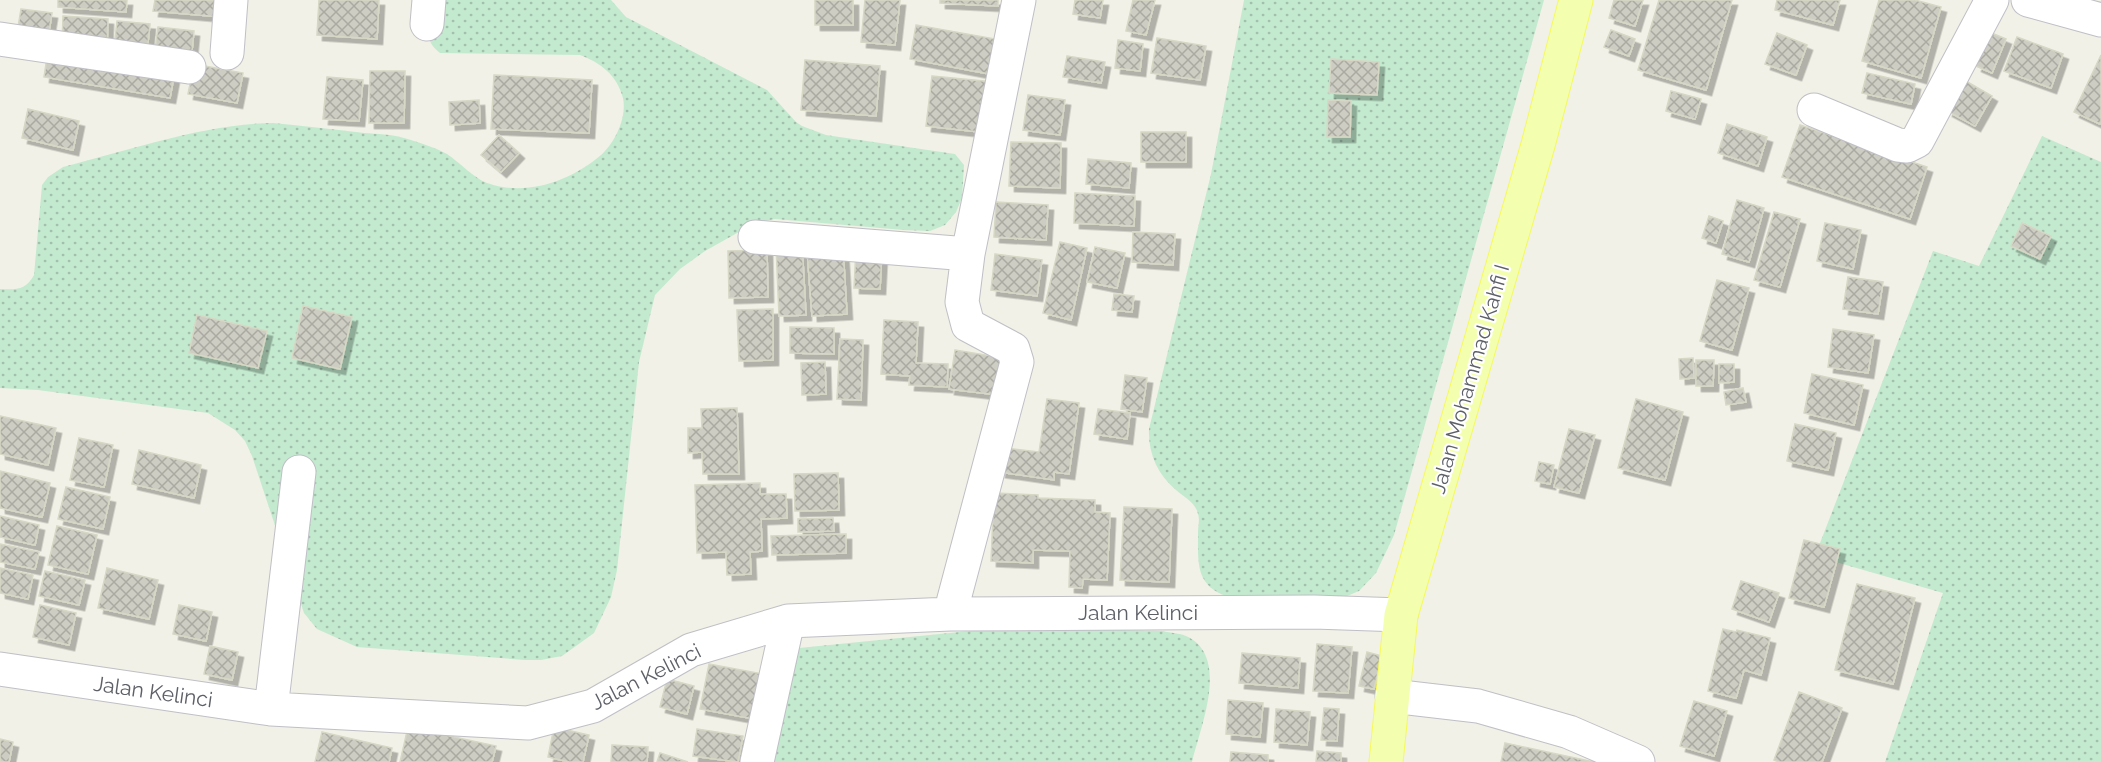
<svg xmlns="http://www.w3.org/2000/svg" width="2101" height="762" viewBox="0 0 2101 762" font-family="Raleway,sans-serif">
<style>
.grass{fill:url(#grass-dots)}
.building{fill:url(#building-cross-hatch);stroke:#d7d7c5;stroke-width:1.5;filter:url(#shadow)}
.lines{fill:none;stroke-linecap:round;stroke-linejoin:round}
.minor-casing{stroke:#bfbfc6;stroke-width:35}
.major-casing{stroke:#f5fa58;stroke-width:35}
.minor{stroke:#fff;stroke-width:33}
.major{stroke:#f3ffaf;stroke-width:33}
.labels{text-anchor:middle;stroke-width:4.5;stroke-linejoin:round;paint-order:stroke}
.street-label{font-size:21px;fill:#5e6068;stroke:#fff}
</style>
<defs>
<pattern id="grass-dots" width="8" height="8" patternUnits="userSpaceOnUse" patternTransform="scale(1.5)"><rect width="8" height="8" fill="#c3eacf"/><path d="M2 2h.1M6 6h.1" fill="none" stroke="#a2c1ac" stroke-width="1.8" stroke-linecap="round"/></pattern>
<pattern id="building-cross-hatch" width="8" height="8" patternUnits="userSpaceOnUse" patternTransform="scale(1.5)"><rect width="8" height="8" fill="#cdcdc3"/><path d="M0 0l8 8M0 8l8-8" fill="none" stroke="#aaaaa2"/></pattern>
<filter id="shadow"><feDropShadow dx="5.5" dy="5.5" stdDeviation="0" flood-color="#0004"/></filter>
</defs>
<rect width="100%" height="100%" fill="#f1f1e7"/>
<path class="grass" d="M430 0H611L626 17 767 90 796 122 802 126 826 135 955 154 964 165 962 198 956 212 945 225 930 231 904 230 775 219 755 223 705 251 680 269 655 295 639 362 617 570 611 597 594 633 562 656 541 660H525L357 647 317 629 304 613 252 456 245 441 235 430 208 413 38 390 0 388V289C16 290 26 290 34 275L42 185 48 177 63 167C130 150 204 124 273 123 303 126 334 129 364 133 377 134 392 134 404 138 418 142 434 147 447 154 459 162 474 178 487 183 526 197 571 181 601 155 615 142 627 118 623 98 617 75 601 63 580 55L440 53C421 39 429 22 430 0Z
M1244 0H1544L1394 535 1376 573 1359 591 1340 599 1233 598C1195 588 1198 565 1198 532 1198 527 1200 519 1198 514 1196 503 1184 497 1176 490 1157 474 1148 453 1149 429L1211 174Z
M2042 136 2101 162V762H1885L1943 593 1815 556 1933 251 1979 266Z
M1010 627 1163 631C1170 633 1180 633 1186 636 1231 656 1200 728 1192 762H767L794 651 799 648Z"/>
<path class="building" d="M58 0H127L126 12 58 7Z
M155 0H222L221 17 153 11Z
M319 0H379L377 39 317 35Z
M815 0H853V25H815Z
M865 0H900L895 45 861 42Z
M940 0H998V6L940 3Z
M1075 0H1103L1100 18 1073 14Z
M1133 0H1155L1146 35 1126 31Z
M1614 0H1643L1635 26 1609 18Z
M1659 0H1732L1706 90 1638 70Z
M1777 0H1840L1833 25 1775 10Z
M1879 0H1915L1941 7 1921 78 1862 61Z
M21 9 52 13 48 38 17 33Z
M63 16 108 19 107 46 62 44Z
M117 21 150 24 147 52 114 48Z
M916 25 1001 40 995 75 910 59Z
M158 27 194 31 191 61 154 57Z
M1611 30 1635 39 1629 56 1604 47Z
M1989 32 2006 39 1992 73 1976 66Z
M1777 33 1807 45 1796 75 1765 64Z
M2017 37 2063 54 2051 88 2004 71Z
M1157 38 1206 46 1200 80 1151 73Z
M1118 40 1143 44 1140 71 1115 68Z
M48 51 175 71 170 98 44 77Z
M2101 55V123L2100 124 2074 112Z
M1067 56 1105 62 1101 83 1063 77Z
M1331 59 1379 62 1377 95 1329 93Z
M805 60 880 66 876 116 801 110Z
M194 64 243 73 237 103 188 94Z
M370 71H405L404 123H369Z
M1867 73 1915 84 1911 104 1862 93Z
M494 75 592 80 589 133 491 129Z
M932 76 994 82 988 133 926 126Z
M327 77 363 80 359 121 323 119Z
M1964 80 1992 96 1975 126 1947 111Z
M1671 91 1701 99 1695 119 1666 111Z
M1028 95 1065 100 1060 135 1023 130Z
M479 100 480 123 450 125 449 102Z
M1328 100 1351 101 1350 137H1327Z
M28 109 79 121 73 150 22 138Z
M1727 124 1767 137 1758 166 1718 153Z
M1800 125 1927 167 1910 219 1782 177Z
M1141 132H1186V162H1141Z
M499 135 519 153 501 172 481 155Z
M1011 142 1061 143 1060 188 1009 186Z
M1088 159 1131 163 1129 188 1086 184Z
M1075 193 1135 196 1134 226 1074 223Z
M1737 200 1764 208 1749 262 1722 254Z
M996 202 1048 205 1046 240 994 237Z
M1774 212 1800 219 1780 287 1754 280Z
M1709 216 1723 221 1716 243 1702 238Z
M1825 223 1861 230 1853 269 1817 261Z
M2022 223 2051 236 2040 259 2011 246Z
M1133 232 1175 234 1173 265 1132 262Z
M1060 242 1087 248 1071 320 1043 313Z
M802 243 806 315 779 316 776 245Z
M1095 247 1125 253 1117 288 1087 282Z
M843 248 847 314 812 316 807 250Z
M856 249 882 251 880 289 854 288Z
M767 250 768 297 729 298 728 251Z
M995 254 1042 260 1037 296 991 290Z
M1848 277 1883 282 1878 314 1843 309Z
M1717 280 1749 288 1732 350 1700 341Z
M1114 294 1134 296 1132 312 1112 310Z
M303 306 352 317 340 369 292 358Z
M773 309V360L739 361 737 310Z
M197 315 267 331 258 368 189 353Z
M884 320 918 322 916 363 948 364 947 387 909 385 910 376 881 374Z
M790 327 834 328V354L790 353Z
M1833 329 1874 335 1868 373 1828 367Z
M840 339 863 340 861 400 837 399Z
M955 350 1004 358 998 395 949 389Z
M1693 358 1694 378 1680 379 1679 359Z
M1696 360H1714L1713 386H1696Z
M825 362 826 394 802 395 801 363Z
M1719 364H1734V382L1719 383Z
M1812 374 1863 385 1854 425 1804 413Z
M1125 375 1147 378 1142 412 1121 409Z
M1743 388 1746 402 1726 405 1724 392Z
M1047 399 1079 403 1069 474 1054 472V480L1000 472 1004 448 1039 452Z
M1636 399 1683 412 1665 480 1618 468Z
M737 408 739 474H703L702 452 688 453V428H702L701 409Z
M1098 409 1130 413 1127 439 1094 434Z
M0 416 56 428 48 465 0 454Z
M1795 424 1836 433 1828 470 1787 461Z
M1569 429 1595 435 1579 493 1554 487Z
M79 438 113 445 104 487 70 480Z
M139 450 201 465 194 498 132 484Z
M1539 462 1554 465 1550 484 1535 481Z
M0 471 50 483 42 517 0 508Z
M838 473 839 510 795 511 794 474Z
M760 483V494H786L787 518 761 519 762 551 750 552 751 574 727 575 726 552 697 553 695 485Z
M66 487 110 497 103 529 58 519Z
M994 493 1038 495V498L1095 500V512L1110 513 1107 580 1083 579 1082 588 1069 587 1070 551 1033 550V563L991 561Z
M1124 507 1172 509 1169 582 1120 580Z
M0 516 39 525 35 545 0 537Z
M833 518 834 531 798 532V519Z
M57 526 97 535 88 574 48 565Z
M846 534V553L772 555 771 536Z
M1804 540 1840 549 1824 607 1789 598Z
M0 544 39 552 35 569 0 562Z
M0 568 33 575 28 599 0 593Z
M107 568 158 580 149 619 98 608Z
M45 571 85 580 79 605 39 596Z
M1741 581 1779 593 1769 622 1732 609Z
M1857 584 1915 598 1893 684 1835 670Z
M40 605 76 613 69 645 33 637Z
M179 605 212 612 206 641 173 634Z
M1723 629 1736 632 1737 630 1770 638 1761 675 1744 670 1736 698 1708 691Z
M1317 644 1352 647 1348 693 1313 691Z
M210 646 238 652 232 680 204 674Z
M1367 652 1382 656 1374 689 1359 686Z
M1242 653 1300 658 1298 688 1239 683Z
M709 664 768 675 759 720 700 709Z
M667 679 694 686 687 714 660 707Z
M1799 692 1842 708 1822 762H1779L1774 760Z
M1228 700 1263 703 1260 737 1226 734Z
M1694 701 1727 711 1714 756 1680 746Z
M1324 708 1339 709 1337 741 1321 740Z
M1276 709 1310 712 1307 745 1274 742Z
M408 727 496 746 492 762H400Z
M554 727 589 735 583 762H569L548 757Z
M697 729 743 736 738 762 693 756Z
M322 732 392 748 389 762H315Z
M0 739 13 742 9 762H0Z
M1505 743 1594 762H1501Z
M612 745 648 747 647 762H611Z
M1317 751 1341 753V762H1316Z
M1231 752 1268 755V762H1230Z
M660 753 688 762H657Z"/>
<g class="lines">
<defs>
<path id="minor" d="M2028 0 2101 20
M427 24 429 0
M0 39 189 67
M227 53 231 0
M1814 110 1898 145 1907 146 1917 141 1992 0
M755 237 968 254
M950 614 1017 362 1013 349 968 325 962 302 968 254 1019 0
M0 669 271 709 528 723 593 706 691 650 788 621 950 614 1314 612 1401 615
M1392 696 1478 706 1569 732 1638 762
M271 709 299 472
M757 762 788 621"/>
<path id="major" d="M1386 762 1401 615 1538 145 1576 0"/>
</defs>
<use href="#minor" class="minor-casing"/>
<use href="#major" class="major-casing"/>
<use href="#minor" class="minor"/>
<use href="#major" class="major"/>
</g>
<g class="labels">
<g class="street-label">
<text transform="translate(1470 379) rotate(-74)" y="7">Jalan Mohammad Kahfi I</text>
<text x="1138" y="620">Jalan Kelinci</text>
<text transform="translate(646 677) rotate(-27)" y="7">Jalan Kelinci</text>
<text transform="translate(153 692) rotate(8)" y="7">Jalan Kelinci</text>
</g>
</g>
</svg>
